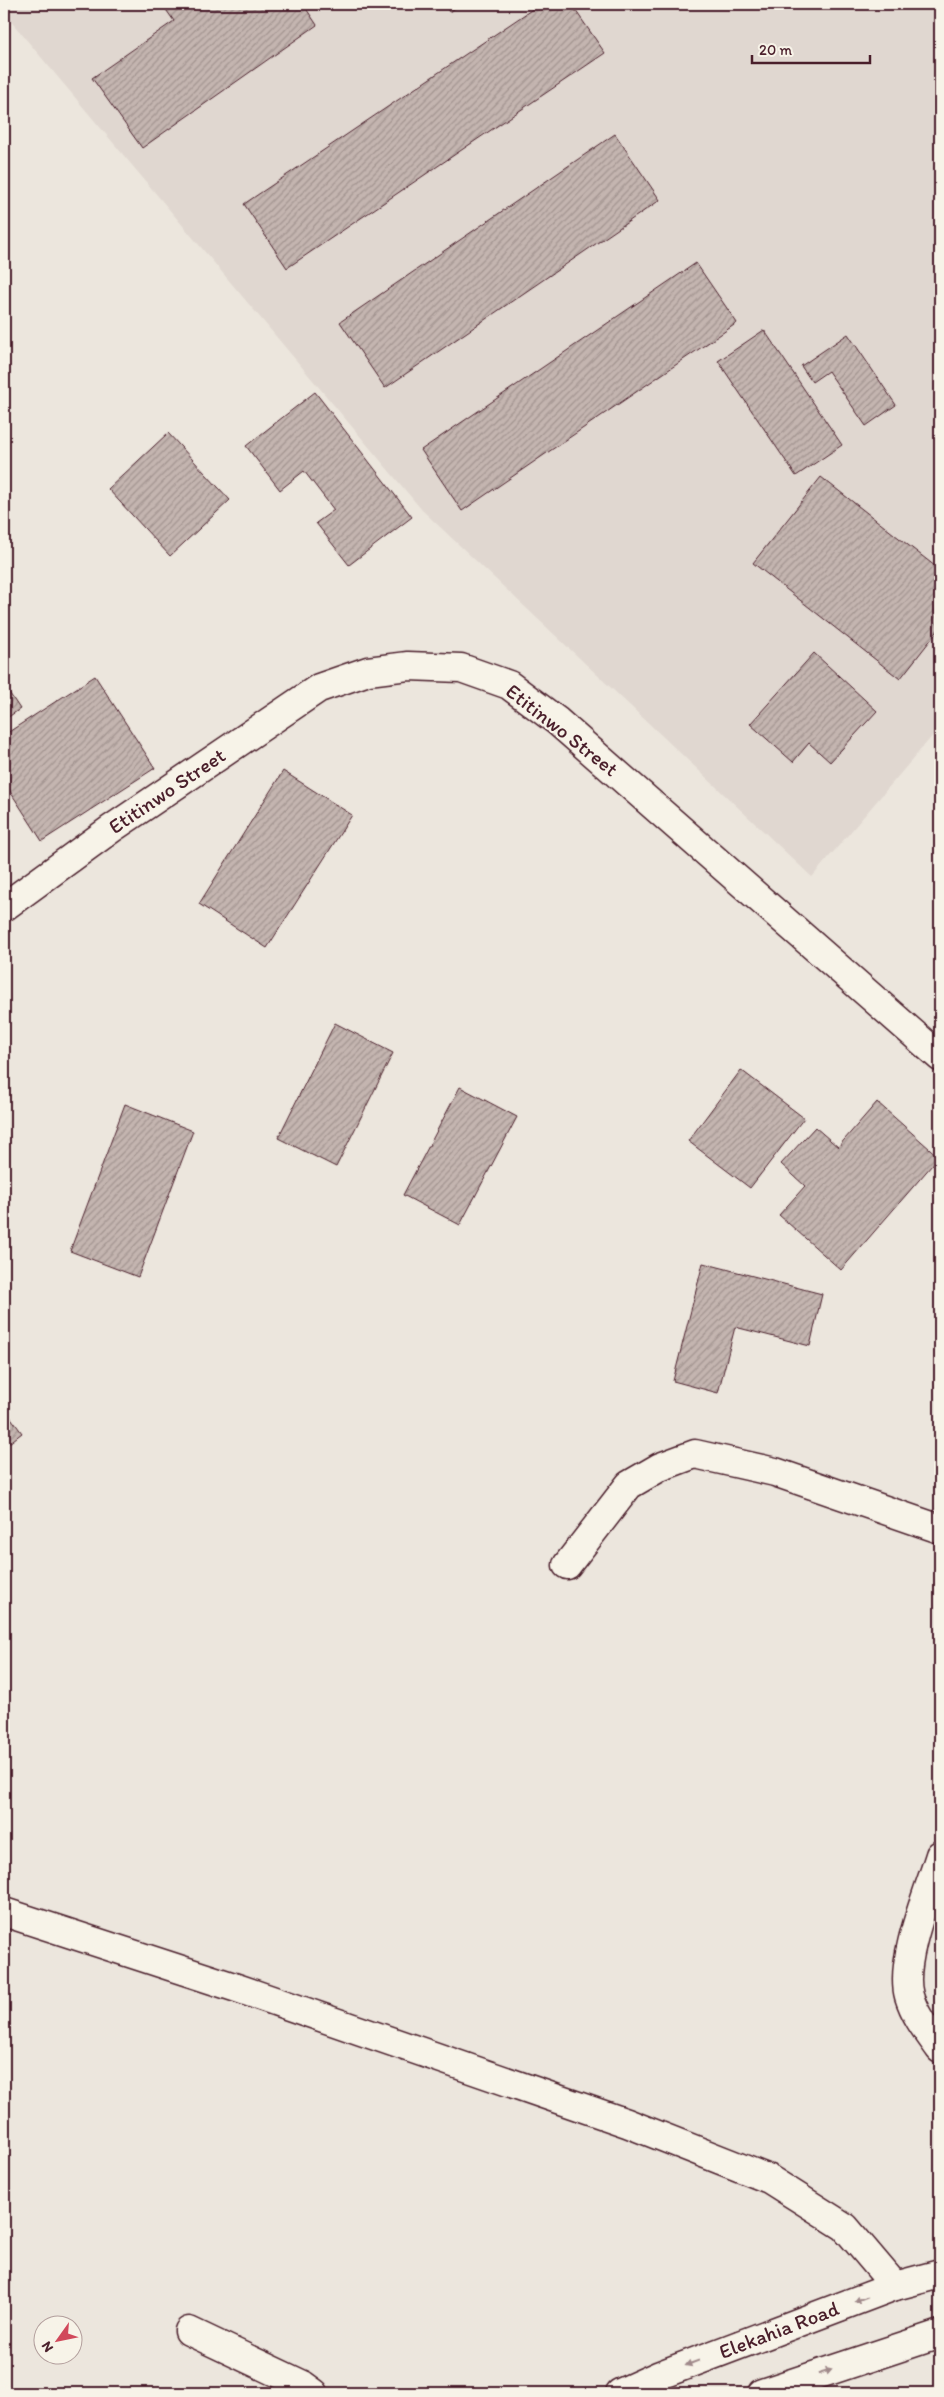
<svg xmlns="http://www.w3.org/2000/svg" width="944" height="2397" viewBox="0 0 944 2397" font-family="Itim,sans-serif">
<style>
.built{fill:#e0d7d0}
.building{fill:url(#building-hatch);stroke:#4a1f2b}
.lines{fill:none;stroke-linecap:round;stroke-linejoin:round}
.minor-casing{stroke:#4a1f2b;stroke-width:31}
.major-casing{stroke:#4a1f2b;stroke-width:31}
.minor{stroke:#f7f3e8;stroke-width:28}
.major{stroke:#f7f3e8;stroke-width:28}
.oneway{fill:#a0898a}
.labels{text-anchor:middle;stroke-width:4;stroke-linejoin:round;paint-order:stroke}
.street-label{font-size:21px;fill:#4a1f2b;stroke:#f7f3e8}
</style>
<defs>
<pattern id="building-hatch" width="6" height="6" patternUnits="userSpaceOnUse" patternTransform="scale(1.25)"><rect width="6" height="6" fill="#c4b5b0"/><path d="M-1 1l2-2M0 6l6-6M5 7l2-2" fill="none" stroke="#a1938f"/></pattern>
</defs>
<rect width="100%" height="100%" fill="#ece6dd"/>
<filter id="ink" filterUnits="userSpaceOnUse"><feTurbulence type="fractalNoise" baseFrequency=".02" numOctaves="2"/><feDisplacementMap in="SourceGraphic" scale="10" xChannelSelector="R" yChannelSelector="G"/><feConvolveMatrix kernelMatrix="1 2 1 2 8 2 1 2 1" color-interpolation-filters="sRGB"/></filter>
<g filter="url(#ink)">
<path class="built" d="M4 4H940V727L812 877 422 510 4 13Z"/>
<path class="building" d="M162 4H303L317 25 142 148 92 78 174 21Z
M444 4H462L449 12Z
M540 4H571L605 53 287 268 244 204Z
M615 134 660 200 385 388 340 322Z
M696 263 737 323 462 511 421 450Z
M764 330 842 445 796 476 718 361Z
M848 334 896 405 866 426 828 371 812 382 801 366Z
M315 392 412 517 349 565 316 523 334 510 304 471 280 490 246 446Z
M168 433 230 500 170 556 108 489Z
M821 477 940 570V628L900 679 753 563Z
M814 653 877 711 830 762 809 743 793 762 750 724Z
M95 676 155 768 42 841 4 782V735Z
M4 685 20 709 4 720Z
M283 771 352 815 267 948 199 904Z
M335 1023 393 1053 336 1167 278 1138Z
M741 1070 804 1118 750 1188 688 1141Z
M460 1087 517 1117 460 1225 403 1195Z
M877 1102 939 1157 841 1270 779 1215 805 1186 781 1164 815 1127 838 1147Z
M125 1104 193 1131 138 1277 70 1251Z
M703 1263 822 1294 810 1346 735 1327 718 1393 673 1381Z
M4 1408 22 1433 4 1447Z"/>
<g class="lines">
<defs>
<path id="minor" d="M4 907 111 829 319 688 368 671 408 666 461 668 509 685 557 721 940 1057
M567 1565 629 1485 660 1467 695 1454 775 1472 940 1529
M940 1855C929 1891 899 1961 909 1996 915 2016 928 2032 940 2049
M4 1912 237 1988 627 2123 769 2179 845 2227 895 2286
M189 2331 303 2385 314 2393"/>
<path id="major" d="M620 2393 660 2375 895 2286 940 2274
M762 2393 940 2334"/>
</defs>
<use href="#minor" class="minor-casing"/>
<use href="#major" class="major-casing"/>
<use href="#minor" class="minor"/>
<use href="#major" class="major"/>
</g>
<defs><path id="oneway-solid" d="M-6-.8H1V-3.2L6.5 0L1 3.2V.8H-6Z" transform="scale(1.25)"/></defs>
<g class="oneway">
<use href="#oneway-solid" transform="translate(861 2299) rotate(159)"/>
<use href="#oneway-solid" transform="translate(692 2363) rotate(159)"/>
<use href="#oneway-solid" transform="translate(825 2372) rotate(-18)"/>
</g>
</g>
<g class="labels">
<g class="street-label">
<text transform="translate(562 730) rotate(38)" y="7">Etitinwo Street</text>
<text transform="translate(167 791) rotate(-34)" y="7">Etitinwo Street</text>
<text transform="translate(779 2330) rotate(-21)" y="7">Elekahia Road</text>
</g>
</g>
<rect width="944" height="2397" fill="none" stroke="#f7f3e8" stroke-width="20"/>
<rect x="10" y="10" width="924" height="2377" fill="none" stroke="#4a1f2b" stroke-width="2" filter="url(#ink)"/>
<g transform="translate(58 2340) rotate(237)"><circle r="24" fill="#f7f3e8" stroke="#b29e9c"/>
<path d="M0-4L9 19L0 12L-9 19Z" fill="#d1495b"/>
<text y="-8" font-size="14" font-weight="bold" text-anchor="middle" fill="#4a1f2b">N</text>
</g>
<path d="M752 55v8h118v-8" fill="none" stroke="#4a1f2b" stroke-width="2.5"/>
<text x="759" y="55" font-size="15" fill="#4a1f2b" stroke="#f7f3e8" stroke-width="4" paint-order="stroke">20 m</text>
</svg>
